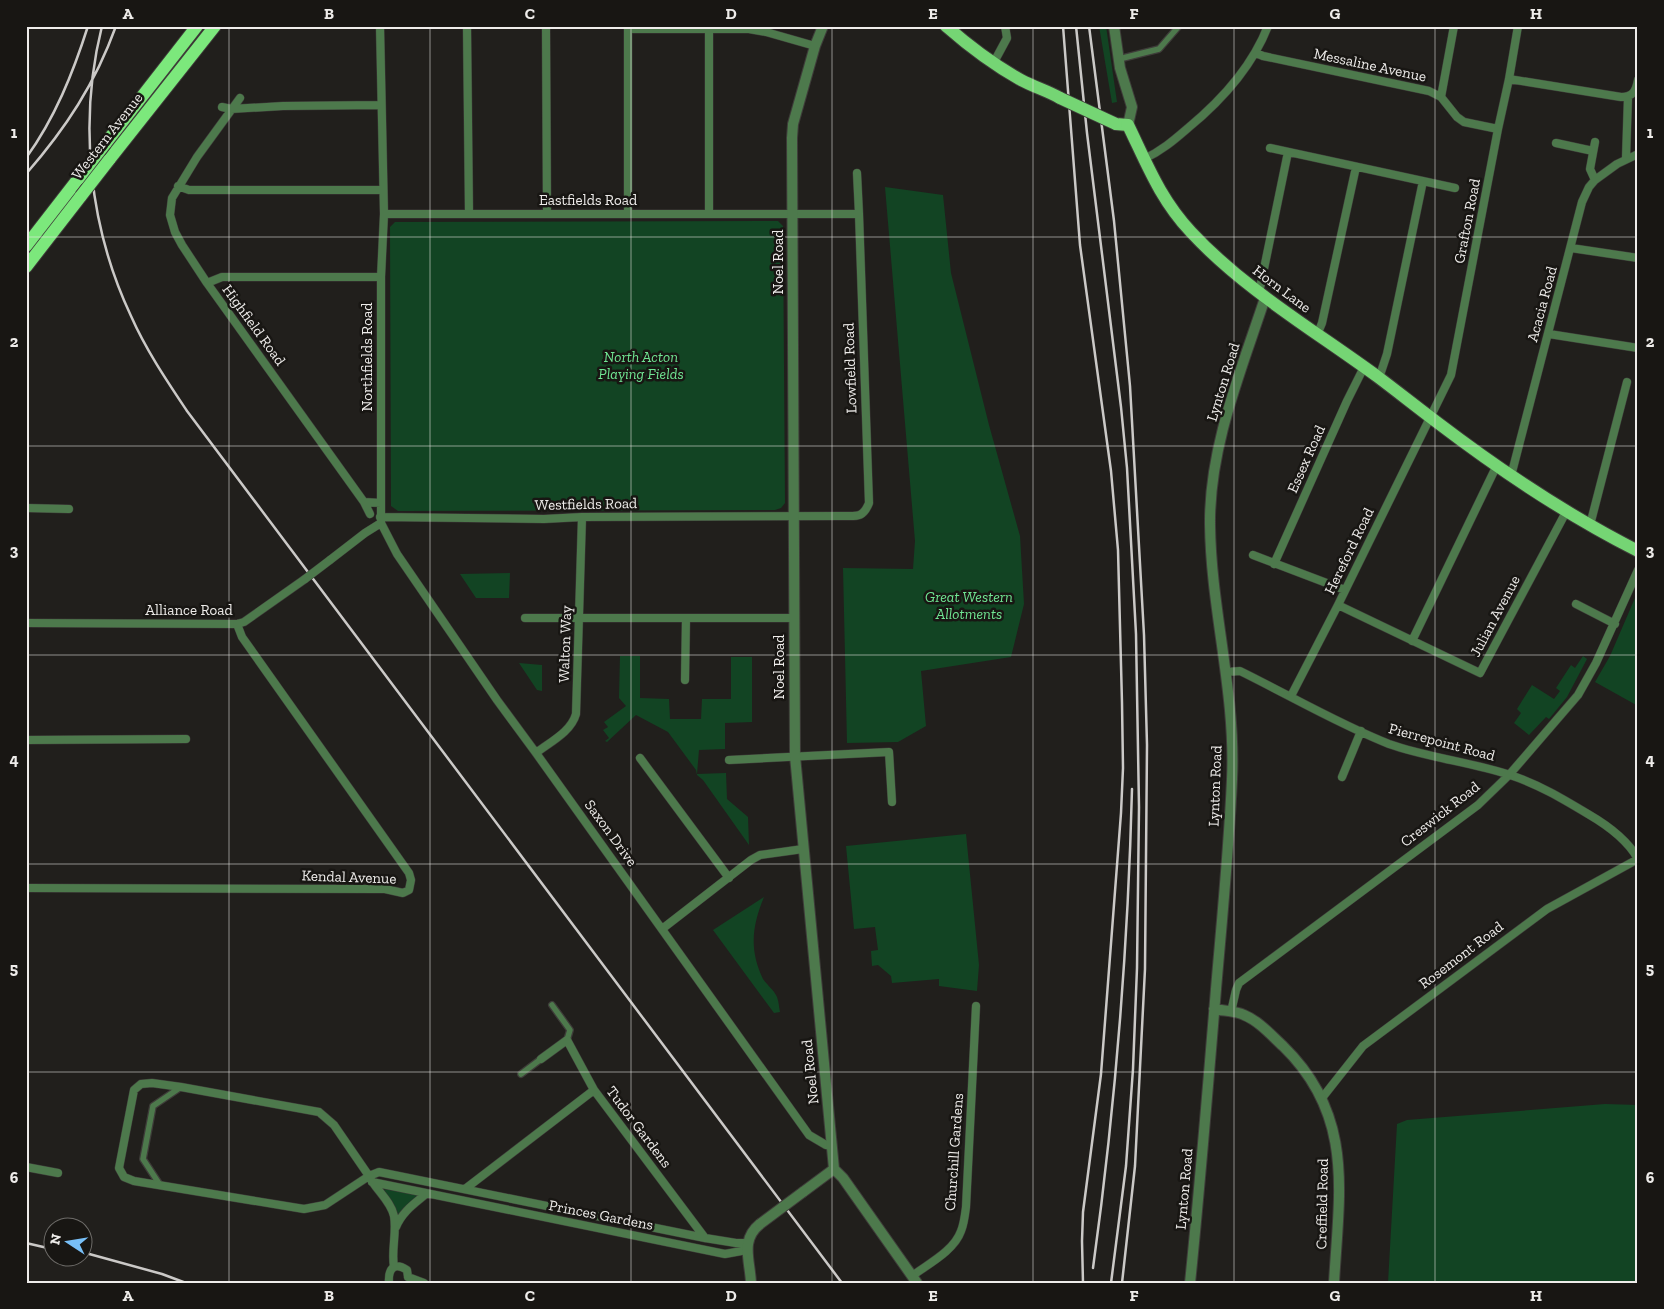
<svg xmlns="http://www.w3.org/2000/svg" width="1664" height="1309" viewBox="0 0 1664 1309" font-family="'Zilla Slab',serif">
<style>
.green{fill:#124423}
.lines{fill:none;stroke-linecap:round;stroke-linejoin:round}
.pedestrian-casing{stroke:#3e3c39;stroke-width:8}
.minor-casing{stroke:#3e3c39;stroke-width:9}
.tertiary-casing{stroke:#3e3c39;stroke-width:12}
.primary-casing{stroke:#3e3c39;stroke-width:14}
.trunk-casing{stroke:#3e3c39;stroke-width:14}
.pedestrian{stroke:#4d794c;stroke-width:5.5}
.minor{stroke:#4d794c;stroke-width:8}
.tertiary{stroke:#4d794c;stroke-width:10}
.primary{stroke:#75d574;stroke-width:12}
.trunk{stroke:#7ce87c;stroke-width:12}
.rail{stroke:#cbc9c7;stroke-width:2.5}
.minor-bridge-casing{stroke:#3e3c39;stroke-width:9;stroke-linecap:butt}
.tertiary-bridge-casing{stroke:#3e3c39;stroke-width:12;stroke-linecap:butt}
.primary-bridge-casing{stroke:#3e3c39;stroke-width:14;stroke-linecap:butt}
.trunk-bridge-casing{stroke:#3e3c39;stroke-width:14;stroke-linecap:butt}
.minor-bridge{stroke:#4d794c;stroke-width:8}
.tertiary-bridge{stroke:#4d794c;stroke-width:10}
.primary-bridge{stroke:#75d574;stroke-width:12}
.trunk-bridge{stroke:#7ce87c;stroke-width:12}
.grid{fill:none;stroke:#eeecea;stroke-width:1;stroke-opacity:0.55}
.labels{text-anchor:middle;stroke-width:5;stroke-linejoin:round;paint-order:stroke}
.street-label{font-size:15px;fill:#eeecea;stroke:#181613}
.park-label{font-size:15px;font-style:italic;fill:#70e693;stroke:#181613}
.neatline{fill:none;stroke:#eeecea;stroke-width:2}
.grid-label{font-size:16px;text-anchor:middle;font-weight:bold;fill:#eeecea}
</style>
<rect width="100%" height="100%" fill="#211f1c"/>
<path class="green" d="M1099 26H1106L1117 102 1112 103Z
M885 187 943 195 951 273 989 425 1020 536 1024 604 1011 657 921 671 926 726 898 742 847 743 843 568 913 569 915 541Z
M778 221 783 226 785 503 781 508 775 510 398 511 391 506 390 227 395 222Z
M510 573 509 598H476L460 574Z
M1638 591V706L1595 682 1610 656Z
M620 656H640V698L669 699 670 719H701L702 699H731V657H752V722L725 723V749L699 750 697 774 726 773 727 799 748 817 749 845 703 780 697 775 696 770 668 732 636 715 607 742 605 741 609 738 603 730 608 727 604 722 626 706 619 698Z
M1583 656 1587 659 1567 697 1549 719 1546 717 1529 735 1514 723 1521 713 1517 709 1532 685 1554 699 1560 691 1556 688 1571 665 1575 668Z
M519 663 542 665V691L537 690Z
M966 834 979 965 977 991 939 986V979L892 983 891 976 878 965 872 966 871 951 878 950 875 927 854 929 846 846Z
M764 897C752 926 749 950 763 979 767 985 774 990 777 997 779 1002 779 1008 780 1012L774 1013 713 930Z
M1605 1104 1638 1105V1283H1388L1397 1124 1407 1120Z
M385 1189 418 1195 404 1209 399 1216 397 1215 395 1207 384 1190Z"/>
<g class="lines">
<defs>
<path id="pedestrian" d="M1119 59 1159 49 1179 26
M552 1005 570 1030 567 1040
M521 1074 541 1059
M160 1185 143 1159 153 1106 181 1087"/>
<path id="minor" d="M380 26 384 214 381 277V523L397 554 497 700 536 753 809 1135 826 1145 832 1146
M467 26 469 214
M546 26 547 213
M709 26V214
M628 29H749L766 32 815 46
M1256 53 1263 56 1429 91 1441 97 1457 117 1464 122 1498 129
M993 64 1007 38 1005 26
M1509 79 1621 97C1633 97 1636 91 1638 80
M1441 97 1454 26
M222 107 231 109 283 106 381 105
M1556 143 1593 151
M1270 148 1455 188
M1626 158 1628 97
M1144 159C1161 151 1173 141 1188 128 1222 100 1252 67 1268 26
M857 173 859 214
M1595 180 1617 164 1638 154
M178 186 189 190H383
M628 213V26
M1571 248 1638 258
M207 283 182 245 175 232 170 215 172 198 197 157 240 98
M1259 293 1288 152
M1549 334 1638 348
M1317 335 1322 323 1356 167
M1379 378 1387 354 1423 181
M1511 476 1582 202 1589 187 1595 180 1590 169 1595 142
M364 502 370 514
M381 503 364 502 207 283 222 277H381
M26 508 69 509
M380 517 544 519 582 517 843 516C857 516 863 518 869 503L859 214H384
M1590 525 1627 382
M1253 555 1345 590
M330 560 365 533 381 523
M1274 564 1347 401 1364 367
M1576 604 1615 624
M1338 605 1480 673 1566 512
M525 618H794
M26 623 237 624 244 622 305 579
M1412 641 1497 465
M1227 672 1240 671C1289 695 1338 724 1389 744 1429 758 1471 762 1510 775 1538 784 1563 799 1588 814 1607 825 1627 839 1638 859
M685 680 686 618
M1291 696 1338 605 1451 375 1498 129 1509 79 1518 26
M26 740 186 739
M536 753C550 742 571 732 576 714L582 517
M640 758 729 878
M729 760 889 752 892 802
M1342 777 1361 731
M26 888 385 889 403 893 409 890 411 880 409 873 242 637 237 624
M662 929 751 860 760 855 803 849
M1231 1012 1236 990 1239 983 1478 805 1509 775 1578 695 1596 663 1638 570
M541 1059 567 1040 594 1090 705 1238
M1322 1098 1363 1046 1547 909 1638 859
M26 1167 58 1173
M372 1182 725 1254 747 1250
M465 1189 594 1090
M396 1227C402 1212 414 1204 426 1194
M394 1267C391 1250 397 1233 394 1216 391 1201 375 1189 369 1176L334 1125 319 1112 181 1087 152 1083 141 1084 134 1090 119 1168 124 1177 134 1181 304 1209 325 1205 369 1176 379 1172 705 1238 736 1243H747
M912 1276C928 1264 954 1251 961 1231 964 1224 965 1215 966 1207L976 1006
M408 1277 424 1283
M389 1283C388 1270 393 1261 407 1270L408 1277"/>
<path id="tertiary" d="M823 26 815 46 793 124 792 138 795 756 834 1169 843 1178 917 1283
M1114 26 1120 68 1132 107 1128 125
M1214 1009C1224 1011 1236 1011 1244 1015 1259 1021 1271 1035 1283 1046 1355 1116 1339 1192 1334 1283
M803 1192 834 1169
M751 1283C750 1260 740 1240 760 1224
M1190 1283C1200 1185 1208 1087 1216 989 1222 919 1229 849 1232 779 1236 693 1211 610 1210 525 1209 447 1241 371 1265 298"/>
<path id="primary" d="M946 26C970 47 994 65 1021 80 1034 87 1048 91 1060 98
M1116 124 1128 125C1147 164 1160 199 1191 232 1245 290 1314 330 1378 377 1398 392 1418 408 1438 423 1501 471 1567 515 1638 551"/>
<path id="trunk" d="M105 144 197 26
M109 160 215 26
M26 246 78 179
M26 267 81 196"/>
</defs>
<use href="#pedestrian" class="pedestrian-casing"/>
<use href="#minor" class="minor-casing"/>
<use href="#tertiary" class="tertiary-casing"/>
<use href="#primary" class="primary-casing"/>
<use href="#trunk" class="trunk-casing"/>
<use href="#pedestrian" class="pedestrian"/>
<use href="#minor" class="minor"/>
<use href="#tertiary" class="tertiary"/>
<use href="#primary" class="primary"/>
<use href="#trunk" class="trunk"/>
<path class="rail" d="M102 26C78 122 89 227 131 316 146 350 167 381 187 411L842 1283
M1063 26 1080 245 1111 471 1118 550 1122 703 1123 768 1121 813 1101 1074 1083 1212 1082 1241 1083 1283
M1076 26 1087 133 1121 407 1127 468 1136 634 1139 807 1137 968 1133 1069 1126 1166 1111 1283
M1089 26 1114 221 1130 386 1144 635 1147 745 1145 969 1135 1166 1122 1283
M26 158C55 118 73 73 88 26
M26 174C66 128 95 84 116 26
M26 1243 52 1249
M82 1252 162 1274 186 1283
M1093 1268C1115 1109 1128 949 1132 789"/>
<defs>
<path id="minor-bridge" d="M305 579 330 560"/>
<path id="tertiary-bridge" d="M760 1224 803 1192"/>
<path id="primary-bridge" d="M1060 98 1116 124"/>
<path id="trunk-bridge" d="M78 179 105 144
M81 196 109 160"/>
</defs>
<use href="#minor-bridge" class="minor-bridge-casing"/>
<use href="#tertiary-bridge" class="tertiary-bridge-casing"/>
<use href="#primary-bridge" class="primary-bridge-casing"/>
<use href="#trunk-bridge" class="trunk-bridge-casing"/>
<use href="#minor-bridge" class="minor-bridge"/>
<use href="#tertiary-bridge" class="tertiary-bridge"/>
<use href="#primary-bridge" class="primary-bridge"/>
<use href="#trunk-bridge" class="trunk-bridge"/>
</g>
<path class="grid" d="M229 26V1283M430 26V1283M631 26V1283M832 26V1283M1033 26V1283M1234 26V1283M1435 26V1283M26 237H1638M26 446H1638M26 655H1638M26 864H1638M26 1072H1638"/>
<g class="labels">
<g class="street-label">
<text transform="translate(1370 65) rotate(12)" y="5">Messaline Avenue</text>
<text transform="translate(107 136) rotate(-52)" y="5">Western Avenue</text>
<text x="588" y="205">Eastfields Road</text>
<text transform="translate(1467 221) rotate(-79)" y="5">Grafton Road</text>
<text transform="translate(778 262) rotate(-90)" y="5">Noel Road</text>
<text transform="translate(1282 289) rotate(37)" y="5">Horn Lane</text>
<text transform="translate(1542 304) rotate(-75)" y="5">Acacia Road</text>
<text transform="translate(254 325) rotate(54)" y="5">Highfield Road</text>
<text transform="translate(367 357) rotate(-90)" y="5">Northfields Road</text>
<text transform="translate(850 368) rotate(-92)" y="5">Lowfield Road</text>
<text transform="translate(1223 382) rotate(-73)" y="5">Lynton Road</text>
<text transform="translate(1306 459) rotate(-66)" y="5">Essex Road</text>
<text transform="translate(586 504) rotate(-1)" y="5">Westfields Road</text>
<text transform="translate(1349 551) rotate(-64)" y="5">Hereford Road</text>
<text x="189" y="615">Alliance Road</text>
<text transform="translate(1495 616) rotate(-62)" y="5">Julian Avenue</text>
<text transform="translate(565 644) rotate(-88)" y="5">Walton Way</text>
<text transform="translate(779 667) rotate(-90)" y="5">Noel Road</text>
<text transform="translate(1442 742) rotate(15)" y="5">Pierrepoint Road</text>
<text transform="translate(1215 786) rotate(-88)" y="5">Lynton Road</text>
<text transform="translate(1440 814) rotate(-38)" y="5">Creswick Road</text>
<text transform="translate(611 833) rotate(54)" y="5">Saxon Drive</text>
<text transform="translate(349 877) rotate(2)" y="5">Kendal Avenue</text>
<text transform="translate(1461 955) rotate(-37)" y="5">Rosemont Road</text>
<text transform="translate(810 1072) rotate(-96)" y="5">Noel Road</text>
<text transform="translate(639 1127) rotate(53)" y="5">Tudor Gardens</text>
<text transform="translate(954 1152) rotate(-86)" y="5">Churchill Gardens</text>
<text transform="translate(1184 1189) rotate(-85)" y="5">Lynton Road</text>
<text transform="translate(1322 1204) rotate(-89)" y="5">Creffield Road</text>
<text transform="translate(601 1215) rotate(11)" y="5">Princes Gardens</text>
</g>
<g class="park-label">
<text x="641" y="362">North Acton<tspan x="641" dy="17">Playing Fields</tspan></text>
<text x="969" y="602">Great Western<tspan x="969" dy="17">Allotments</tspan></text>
</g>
</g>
<rect width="1664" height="1309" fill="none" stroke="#181613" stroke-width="55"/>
<g transform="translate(68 1242) rotate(282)"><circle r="24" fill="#181613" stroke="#6e6c69"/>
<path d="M0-4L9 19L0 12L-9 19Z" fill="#78bff7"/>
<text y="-8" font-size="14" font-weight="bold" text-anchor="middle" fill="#eeecea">N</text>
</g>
<rect x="28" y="28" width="1608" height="1254" class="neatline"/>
<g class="grid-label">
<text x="128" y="19">A</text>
<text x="329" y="19">B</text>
<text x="530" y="19">C</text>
<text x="731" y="19">D</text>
<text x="933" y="19">E</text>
<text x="1134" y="19">F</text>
<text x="1335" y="19">G</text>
<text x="1536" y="19">H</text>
<text x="14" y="138">1</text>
<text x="1650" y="138">1</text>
<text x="14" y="347">2</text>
<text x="1650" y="347">2</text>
<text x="14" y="556">3</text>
<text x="1650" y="556">3</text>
<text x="14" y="765">4</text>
<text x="1650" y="765">4</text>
<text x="14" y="974">5</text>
<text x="1650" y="974">5</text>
<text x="14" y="1183">6</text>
<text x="1650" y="1183">6</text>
<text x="128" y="1301">A</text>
<text x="329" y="1301">B</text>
<text x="530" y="1301">C</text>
<text x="731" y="1301">D</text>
<text x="933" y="1301">E</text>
<text x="1134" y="1301">F</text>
<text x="1335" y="1301">G</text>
<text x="1536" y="1301">H</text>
</g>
</svg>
